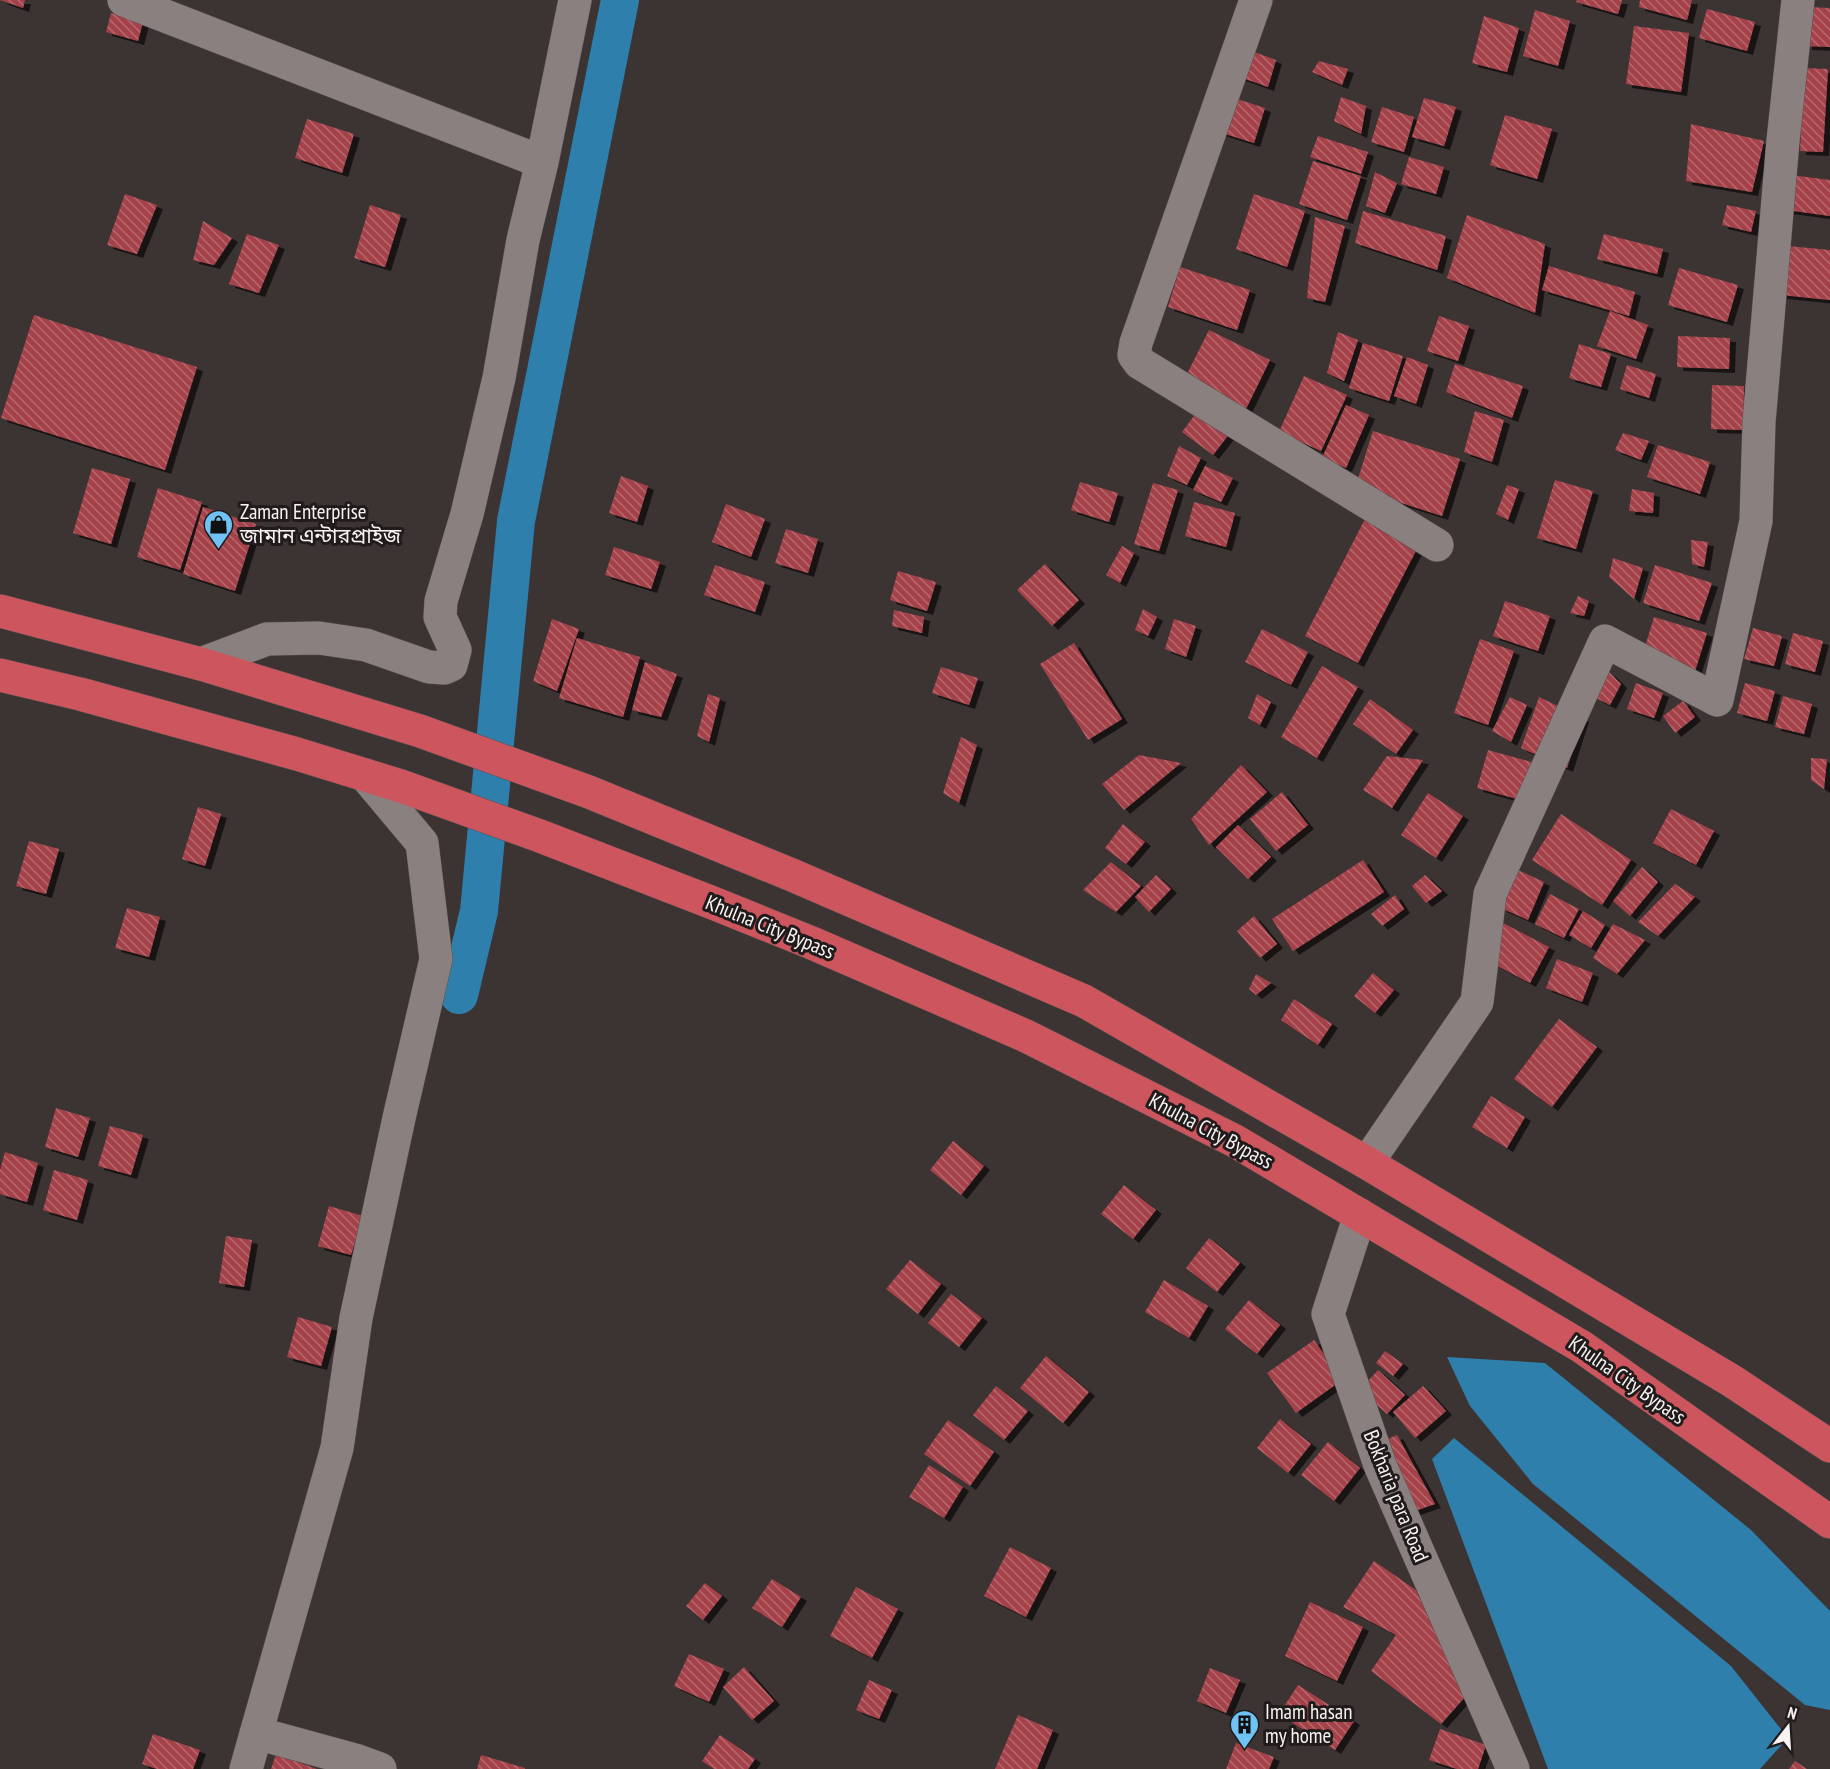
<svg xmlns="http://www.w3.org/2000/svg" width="1830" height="1769" viewBox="0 0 1830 1769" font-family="'PT Sans Narrow','Noto Sans Bengali',sans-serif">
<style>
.water{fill:#2e7fac}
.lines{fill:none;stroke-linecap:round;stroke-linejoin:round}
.canal{stroke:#2e7fac;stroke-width:38}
.building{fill:url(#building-back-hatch);filter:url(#shadow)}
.minor-casing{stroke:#564f4f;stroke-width:34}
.highway-casing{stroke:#564f4f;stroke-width:34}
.minor{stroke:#8a807f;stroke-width:33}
.highway{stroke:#cd555d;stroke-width:33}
.labels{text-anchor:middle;stroke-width:6;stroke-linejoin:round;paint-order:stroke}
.poi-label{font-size:21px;fill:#f9f2f2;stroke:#201c1c;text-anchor:start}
.street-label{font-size:21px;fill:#f9f2f2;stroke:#201c1c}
</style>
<defs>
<pattern id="building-back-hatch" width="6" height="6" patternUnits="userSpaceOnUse" patternTransform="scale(1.5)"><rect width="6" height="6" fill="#a5434a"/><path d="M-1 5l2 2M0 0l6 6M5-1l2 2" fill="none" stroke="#b7686d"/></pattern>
<filter id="shadow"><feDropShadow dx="6" dy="4" stdDeviation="0" flood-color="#0009"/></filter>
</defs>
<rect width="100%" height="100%" fill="#3c3333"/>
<path class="water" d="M1447 1357 1545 1363 1751 1530 1830 1611V1710L1805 1705 1533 1484 1470 1406Z
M1454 1438 1731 1666 1788 1738 1760 1769H1548L1432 1459Z"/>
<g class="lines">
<path class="canal" d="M459 995 479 911 516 521 620 0"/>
</g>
<path class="building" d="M0 0H25L23 8Z
M1577 0H1622L1618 14 1576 2Z
M1640 0H1692L1687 20 1639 7Z
M1808 7 1830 8V47L1806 46Z
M1707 9 1755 22 1747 51 1699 38Z
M1535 10 1570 21 1558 66 1523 56Z
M111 13 143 22 138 41 106 32Z
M1484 16 1519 28 1507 72 1472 63Z
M1634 26 1689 33 1681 92 1626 84Z
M1246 49 1276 60 1268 87 1237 76Z
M1319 61 1348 69 1342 85 1312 72Z
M1804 68 1828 69 1823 152 1800 151Z
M1231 97 1265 108 1254 143 1219 132Z
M1341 97 1366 106 1361 134 1334 121Z
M1424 98 1456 107 1444 146 1412 137Z
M1382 107 1414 117 1404 152 1371 142Z
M1505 115 1552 129 1537 179 1490 165Z
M307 119 354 134 342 173 295 158Z
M1691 124 1764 141 1752 192 1686 181Z
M1318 136 1368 152 1361 174 1310 157Z
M1409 157 1444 167 1436 194 1401 184Z
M1313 161 1361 176 1347 220 1299 204Z
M1375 172 1397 183 1385 213 1366 206Z
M1791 175 1830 180V216L1787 210Z
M125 194 157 205 137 254 107 245Z
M1254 194 1305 211 1287 267 1236 249Z
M370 205 401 215 385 267 354 258Z
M1727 205 1756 211 1751 232 1722 225Z
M1363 211 1446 236 1437 270 1355 243Z
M1467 215 1545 244 1535 313 1447 278Z
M1315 217 1345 226 1325 302 1307 298Z
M203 221 232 238 214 265 193 260Z
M247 234 279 245 259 293 229 284Z
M1604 234 1663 249 1657 274 1597 259Z
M1777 245 1830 250V300L1772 294Z
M1549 266 1635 292 1629 316 1542 290Z
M1180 267 1250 290 1237 330 1168 307Z
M1679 268 1738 285 1727 322 1668 305Z
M1610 311 1648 325 1636 359 1597 346Z
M34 315 197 367 165 470 1 418Z
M1439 316 1469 326 1458 361 1427 351Z
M1209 330 1270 360 1244 413 1183 382Z
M1338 332 1358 340 1344 381 1327 373Z
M1678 336 1730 338 1729 369 1677 367Z
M1363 343 1403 356 1389 401 1349 388Z
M1579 344 1611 354 1601 387 1569 378Z
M1407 357 1428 365 1416 404 1394 396Z
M1455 364 1523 386 1512 418 1446 392Z
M1627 365 1656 374 1649 398 1620 389Z
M1304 376 1347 395 1321 451 1279 432Z
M1712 385 1744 386 1743 430 1711 429Z
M1346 405 1369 415 1346 468 1322 458Z
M1199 409 1230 433 1213 455 1182 432Z
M1475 411 1504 420 1492 462 1464 452Z
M1373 431 1460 459 1442 516 1355 488Z
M1623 433 1649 441 1641 460 1615 450Z
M1658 445 1710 462 1700 494 1647 477Z
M1179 446 1201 458 1187 485 1167 476Z
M1205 466 1233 478 1221 502 1193 490Z
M92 468 130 479 111 544 73 533Z
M621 476 648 486 637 522 609 513Z
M1555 480 1593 491 1576 549 1537 538Z
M1080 482 1118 493 1109 522 1071 510Z
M1153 483 1178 490 1159 551 1134 544Z
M1507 485 1519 489 1508 520 1496 514Z
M158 488 202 502 180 570 137 557Z
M1632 489 1654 493 1653 513 1629 511Z
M1194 502 1235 513 1226 547 1185 536Z
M726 504 765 519 751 557 712 542Z
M203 507 256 524 235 591 183 574Z
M1368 513 1421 541 1358 663 1305 636Z
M786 529 818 539 808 573 775 563Z
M1691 540 1708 542 1704 567 1692 564Z
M1122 546 1134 553 1120 583 1106 575Z
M614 547 660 562 651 589 605 575Z
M1613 558 1643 568 1634 599 1609 577Z
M1045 564 1079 600 1052 626 1017 590Z
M715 565 765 582 755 612 704 595Z
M1655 565 1712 583 1699 621 1643 603Z
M898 571 936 582 927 611 890 600Z
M1578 596 1589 601 1584 616 1570 613Z
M1505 601 1550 616 1538 651 1493 636Z
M1143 609 1157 617 1148 636 1135 630Z
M894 610 924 617 922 633 892 626Z
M1654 617 1707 633 1690 687 1638 670Z
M552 619 579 629 557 691 533 681Z
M1174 619 1196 626 1186 657 1165 649Z
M1753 628 1782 636 1774 666 1744 659Z
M1262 629 1308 652 1291 685 1245 662Z
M1793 633 1823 641 1815 672 1785 664Z
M577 638 640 657 623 717 559 698Z
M1480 639 1514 651 1488 725 1454 713Z
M1074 643 1122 719 1088 740 1040 664Z
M645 662 677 674 661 717 632 710Z
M1322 666 1358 687 1317 758 1281 737Z
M941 667 978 678 969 705 932 693Z
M1609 672 1621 684 1610 705 1596 698Z
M1636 683 1663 693 1654 718 1627 709Z
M1745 683 1775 691 1767 721 1737 713Z
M708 694 720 698 709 742 697 736Z
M1257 694 1271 702 1260 725 1248 718Z
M1783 696 1812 704 1804 734 1775 727Z
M1510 697 1527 705 1511 742 1492 731Z
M1539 697 1583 718 1567 768 1521 748Z
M1370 699 1413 730 1396 754 1353 724Z
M1683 701 1695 717 1675 733 1663 716Z
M961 737 977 745 959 803 943 793Z
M1488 750 1539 764 1528 802 1477 788Z
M1139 755 1181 763 1124 810 1102 784Z
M1387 756 1423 760 1392 808 1363 790Z
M1811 758 1827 759 1824 789 1811 780Z
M1241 765 1267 792 1209 845 1191 819Z
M1282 792 1308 825 1276 851 1250 819Z
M1428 793 1463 816 1436 858 1401 835Z
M198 807 221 814 205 866 182 859Z
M1671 809 1714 831 1696 865 1653 843Z
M1561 814 1631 860 1602 905 1532 860Z
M1123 824 1145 842 1126 864 1105 848Z
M1238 825 1271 857 1248 879 1216 847Z
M29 841 59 849 46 894 16 886Z
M1363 860 1384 892 1293 951 1272 919Z
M1111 862 1141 886 1116 912 1083 890Z
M1642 867 1658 882 1630 916 1613 901Z
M1518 870 1544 882 1528 920 1501 908Z
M1156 875 1171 889 1149 912 1135 897Z
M1425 875 1442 891 1426 903 1412 886Z
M1675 884 1695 897 1658 936 1638 922Z
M1550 894 1579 909 1564 938 1535 924Z
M1395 895 1404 909 1382 926 1371 914Z
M127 908 160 917 149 957 115 948Z
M1583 911 1605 925 1591 948 1569 935Z
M1254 916 1277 944 1260 958 1237 931Z
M1503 923 1549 947 1530 983 1484 959Z
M1613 924 1645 940 1617 974 1593 958Z
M1557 959 1593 973 1582 1002 1546 988Z
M1373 973 1394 990 1375 1013 1354 996Z
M1256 974 1271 983 1256 995 1249 989Z
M1294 999 1332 1024 1318 1045 1281 1020Z
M1559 1019 1597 1047 1552 1107 1514 1079Z
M1491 1096 1525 1117 1507 1148 1472 1127Z
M56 1108 90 1118 78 1157 45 1147Z
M110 1126 143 1135 131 1175 98 1166Z
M953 1141 984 1166 961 1195 930 1170Z
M5 1152 38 1163 27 1202 0 1194V1170Z
M54 1170 88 1180 77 1220 43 1210Z
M1124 1185 1156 1210 1133 1239 1101 1214Z
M329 1206 363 1216 351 1255 318 1246Z
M226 1236 252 1240 244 1287 219 1283Z
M1209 1238 1240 1263 1217 1292 1186 1268Z
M910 1260 941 1284 918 1314 886 1289Z
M1164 1280 1208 1306 1189 1338 1145 1312Z
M951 1294 982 1318 959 1347 928 1323Z
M1249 1300 1280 1325 1257 1354 1225 1329Z
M298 1317 332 1327 321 1366 287 1357Z
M1314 1340 1342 1380 1296 1413 1267 1373Z
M1385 1351 1403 1364 1393 1376 1376 1363Z
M1046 1356 1089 1392 1063 1423 1020 1388Z
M1378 1370 1405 1395 1387 1414 1360 1390Z
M996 1386 1028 1411 1004 1440 973 1415Z
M1423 1386 1446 1411 1415 1438 1393 1412Z
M1280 1419 1311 1444 1288 1473 1257 1448Z
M948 1420 994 1452 970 1486 924 1454Z
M1397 1435 1435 1504 1406 1514 1379 1443Z
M1328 1442 1360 1468 1334 1501 1301 1475Z
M929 1465 963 1487 944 1518 909 1497Z
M1010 1547 1051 1568 1026 1617 984 1596Z
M1374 1561 1416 1590 1465 1697 1441 1724 1371 1671 1396 1635 1343 1607Z
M772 1579 801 1597 782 1627 752 1608Z
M705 1583 722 1596 703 1620 686 1606Z
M856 1587 898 1609 872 1658 830 1636Z
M1310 1602 1363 1627 1337 1681 1285 1656Z
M689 1654 724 1669 709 1702 674 1686Z
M744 1667 774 1701 752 1720 723 1687Z
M1210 1668 1240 1680 1226 1713 1197 1701Z
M869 1680 892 1690 879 1719 856 1710Z
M1298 1685 1354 1721 1335 1750 1279 1714Z
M1018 1715 1053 1730 1037 1769H995Z
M1440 1729 1486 1745 1478 1769H1457L1429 1760Z
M153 1734 200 1750 193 1769H157L142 1764Z
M720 1735 755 1759 748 1769H714L702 1761Z
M1236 1743 1274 1757 1269 1769H1226Z
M276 1754 317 1769H271Z
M481 1755 525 1768V1769H477Z
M1795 1761 1807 1769H1789Z"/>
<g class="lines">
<defs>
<path id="minor" d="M124 0 542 162
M1256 0 1136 343 1134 355 1140 363 1437 545
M201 664 267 639 319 638 366 645 429 667 444 668 451 665 455 650 440 617 441 601 467 514 499 378 523 240 542 162 575 0
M1367 1163 1477 1002 1490 894 1605 641 1717 700 1756 521 1759 422 1783 141 1798 0
M1360 1215 1328 1314 1380 1465 1513 1769
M256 1733 358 1761 380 1769
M246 1769 337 1448 356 1318 399 1118 436 959 422 843 365 775"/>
<path id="highway" d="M0 611 201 664 420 731 589 792 792 875 1084 1001 1367 1163 1732 1381 1830 1446
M0 675 80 694 297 754 401 786 540 836 713 903 812 943 1026 1036 1235 1141 1582 1347 1830 1522"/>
</defs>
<use href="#minor" class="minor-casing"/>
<use href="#highway" class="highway-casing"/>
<use href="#minor" class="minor"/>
<use href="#highway" class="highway"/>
</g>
<defs>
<symbol id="shop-pin" viewBox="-11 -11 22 30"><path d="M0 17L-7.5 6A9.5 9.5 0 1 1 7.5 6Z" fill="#6fc2f4" stroke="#201c1c"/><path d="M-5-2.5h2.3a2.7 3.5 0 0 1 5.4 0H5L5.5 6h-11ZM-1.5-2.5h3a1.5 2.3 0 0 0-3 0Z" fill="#111"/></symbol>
<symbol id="building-pin" viewBox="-11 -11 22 30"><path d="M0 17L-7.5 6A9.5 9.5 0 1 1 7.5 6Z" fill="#6fc2f4" stroke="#201c1c"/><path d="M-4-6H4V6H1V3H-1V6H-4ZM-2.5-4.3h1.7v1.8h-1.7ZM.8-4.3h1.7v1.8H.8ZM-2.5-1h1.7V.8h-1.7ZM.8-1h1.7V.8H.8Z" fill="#111"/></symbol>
</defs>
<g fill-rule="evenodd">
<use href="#shop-pin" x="202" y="508" width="33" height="45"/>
<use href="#building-pin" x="1228" y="1708" width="33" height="45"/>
</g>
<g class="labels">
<g class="poi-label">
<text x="240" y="519">Zaman Enterprise<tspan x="240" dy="24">জামান এন্টারপ্রাইজ</tspan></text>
<text x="1265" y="1719">Imam hasan<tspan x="1265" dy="24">my home</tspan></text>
</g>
<g class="street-label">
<text transform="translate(770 927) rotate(22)" y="7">Khulna City Bypass</text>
<text transform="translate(1211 1131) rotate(28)" y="7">Khulna City Bypass</text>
<text transform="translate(1627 1380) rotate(35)" y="7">Khulna City Bypass</text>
<text transform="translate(1396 1496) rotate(68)" y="7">Bokharia para Road</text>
</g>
</g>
<g transform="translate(1788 1727) rotate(17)" stroke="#201c1c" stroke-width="4.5" paint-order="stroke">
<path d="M0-4.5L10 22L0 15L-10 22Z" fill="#f9f2f2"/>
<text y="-9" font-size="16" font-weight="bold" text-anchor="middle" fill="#f9f2f2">N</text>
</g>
</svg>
